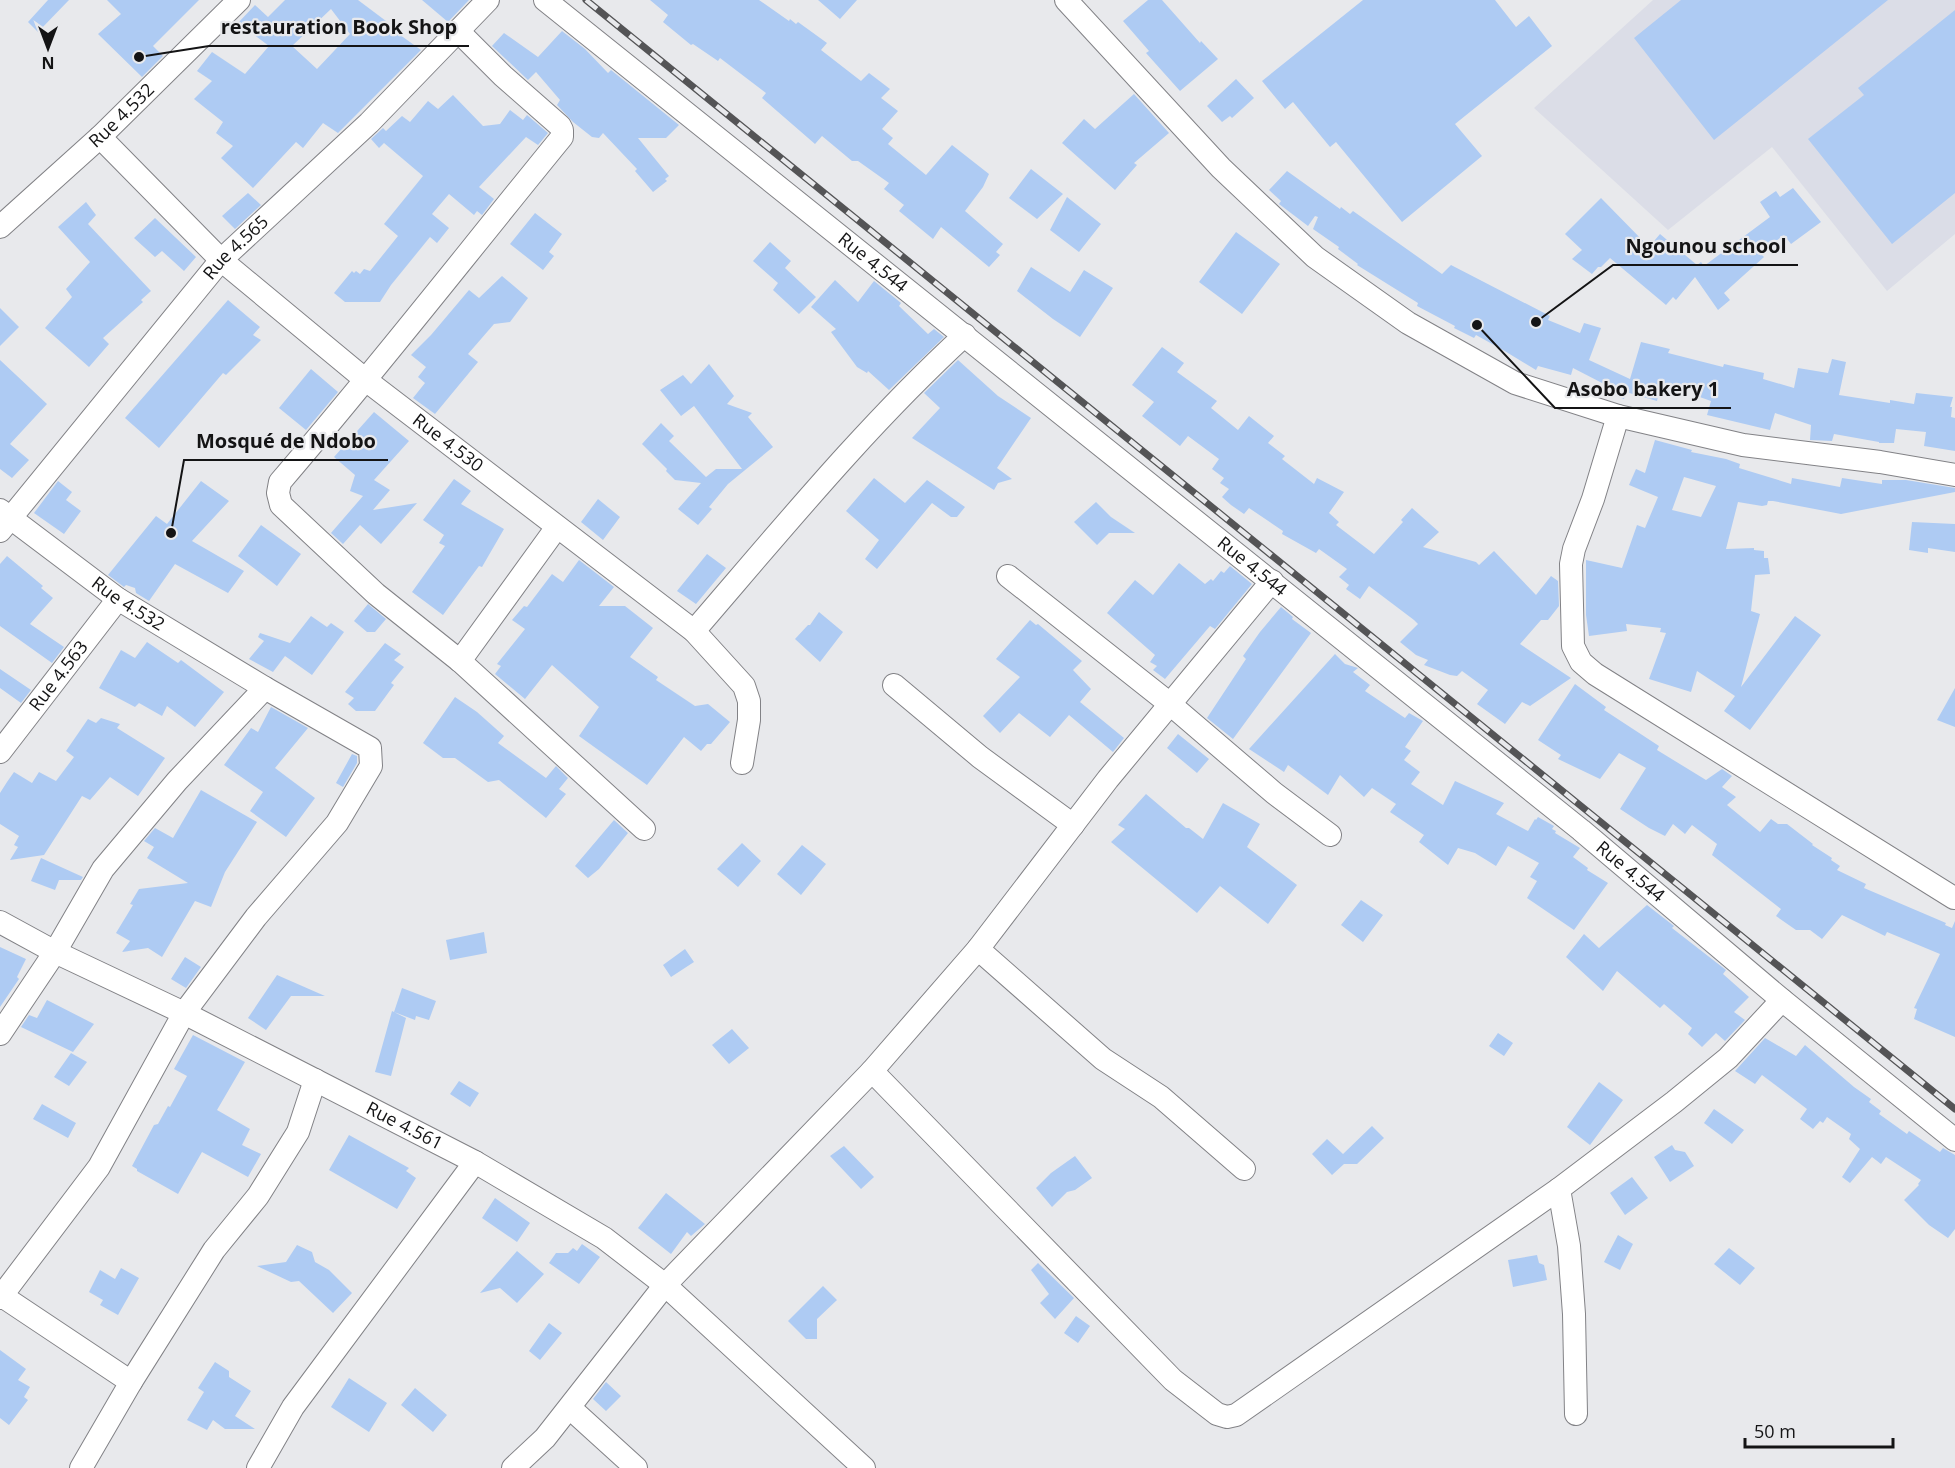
<svg xmlns="http://www.w3.org/2000/svg" width="1955" height="1468" viewBox="0 0 1955 1468" font-family="'Open Sans',sans-serif">
<style>
.built{fill:#dbdde7}
.building{fill:#aecbf3;fill-rule:evenodd}
.lines{fill:none;stroke-linecap:round;stroke-linejoin:round}
.street-casing{stroke:#828286;stroke-width:24}
.street{stroke:#fff;stroke-width:22}
.rail-casing{stroke:#545456;stroke-width:7}
.rail{stroke:#e8e9ec;stroke-width:4.5;stroke-dasharray:14;stroke-linecap:butt}
.labels{text-anchor:middle;stroke-width:4.5;stroke-linejoin:round;paint-order:stroke}
.street-label{font-size:18px;fill:#141415;stroke:#e8e9ec}
.leader{fill:none;stroke:#141415;stroke-width:2}
.callout-dot{fill:#141415;stroke:#e8e9ec;stroke-width:2}
.callout-label{font-size:20px;text-anchor:middle;font-weight:bold;fill:#141415;stroke:#e8e9ec;stroke-width:4.5;stroke-linejoin:round;paint-order:stroke}
</style>
<rect width="100%" height="100%" fill="#e8e9ec"/>
<path class="built" d="M1653 0H1955V234L1887 291 1772 147 1668 230 1534 108Z"/>
<path class="building" d="M48 0H69L38 32 28 22Z
M107 0H199L153 46 163 56 142 77 98 34 121 14Z
M285 0H358L398 30 396 32 421 50 338 133 323 123 303 148 296 142 253 188 221 158 233 146 216 133 223 122 194 99 212 81 197 71 212 52 245 74 269 46 238 23 255 5 268 17ZM331 9 350 34 317 69 292 46Z
M422 0H469L448 22Z
M650 0H759L789 21 790 19 796 24 798 22 827 43 821 50 861 81 869 73 890 89 881 98 898 111 882 129 893 138 888 144 926 175 952 145 989 174 983 187 965 211 1003 244 996 252 1000 255 989 267 941 227 933 239 899 211 904 205 884 189 889 183 858 161H852L822 136 815 144 762 98 766 93 720 58 718 61 693 44 691 45 663 22 668 15Z
M818 0H857L840 19Z
M1148 0H1162L1200 43 1201 41 1218 59 1180 91 1146 53 1149 51 1123 21Z
M1363 0H1495L1516 27 1529 16 1552 46 1455 124 1482 156 1402 222 1336 142 1330 147 1293 102 1285 109 1262 81Z
M1681 0H1888L1714 140 1634 38Z
M1955 10V193L1892 244 1808 139 1864 95 1858 88Z
M562 31 585 49 608 73 611 70 679 125 666 138H638L669 176 665 179 667 181 653 192 635 171 637 169 603 133 599 138 592 137 573 122 557 105 560 100 536 72 528 80 492 46 504 33 538 57Z
M1236 79 1254 98 1232 118 1230 116 1222 122 1207 106Z
M1134 94 1169 133 1134 163 1137 165 1115 190 1062 143 1084 119 1095 129Z
M453 95 483 126 500 124 510 110 523 120 527 115 548 133 538 145 526 137 479 187 494 199 482 215 477 211 474 215 449 194 432 214 449 228 437 243 430 237 391 285 380 302H345L334 293 352 271 354 273 356 271 360 274 364 269 370 271 398 236 384 224 423 176 384 143 379 148 371 139 383 128 386 131 402 116 410 122 428 101 438 109Z
M1031 169 1063 194 1037 219 1009 198Z
M1287 171 1340 209 1341 207 1350 214 1353 211 1442 274 1451 265 1550 316 1548 320 1580 333 1584 323 1601 328 1589 360 1630 379 1641 342 1670 349 1668 353 1723 367 1724 364 1764 373 1763 379 1794 388 1798 368 1828 373 1832 359 1846 362 1839 395 1890 403V400L1914 404 1916 393 1953 397 1950 407H1952L1951 417 1955 418V451L1924 446 1926 432 1896 429 1894 443H1879V442L1834 434 1832 441 1810 440 1811 425 1775 413 1770 430 1707 415 1711 401 1694 395 1695 391 1661 382 1657 401 1626 392 1624 399 1600 390 1604 384 1573 368 1571 375 1538 366 1536 370 1503 350 1476 335 1474 338 1454 328 1455 326 1417 306 1418 303 1357 265 1358 264 1338 249 1339 247 1313 229 1318 217 1315 216 1308 226 1279 204 1281 201 1269 190Z
M1793 188 1821 222 1791 244 1784 235 1760 253 1764 257 1724 293 1730 300 1718 310 1695 277 1676 300 1673 297 1666 305 1610 258 1601 267H1598L1592 274 1572 259 1582 250 1565 234 1601 198 1649 247 1660 234 1697 265 1701 262 1704 266 1770 217 1760 202 1776 191 1780 197Z
M248 193 261 205 235 229 222 216Z
M1067 197 1101 224 1079 252 1050 230Z
M86 202 96 215 88 224 151 291 141 300 143 302 103 338 109 344 89 367 45 328 72 297 66 289 90 262 58 227Z
M535 213 562 234 549 252 554 256 543 270 510 244Z
M155 218 196 257 184 271 162 251 155 257 134 238Z
M1236 232 1280 264 1242 314 1199 282Z
M770 242 791 261 785 268 816 297 799 314 773 290 778 283 753 261Z
M1031 267 1070 292 1084 270 1113 288 1080 337 1053 319 1017 291Z
M502 276 528 298 510 322 494 324 468 354 478 362 435 414 413 398 425 383 418 377 426 367 411 355 431 335 469 290 479 298Z
M835 280 858 302 874 281 901 303 899 306 928 334 934 329 944 337 889 390 868 371 867 373 857 367 831 332 836 329 811 307Z
M228 300 260 327 253 335 261 340 226 375 223 373 159 448 125 418Z
M0 308 19 327 0 346Z
M1162 347 1184 363 1177 372 1217 401 1211 408 1238 430 1249 416 1274 436 1268 443 1285 456 1282 459 1314 484 1317 478 1344 492 1329 513 1339 522 1336 525 1374 554 1403 522 1401 520 1412 508 1439 532 1423 547 1476 562 1479 565 1494 551 1536 595 1551 576 1558 581 1559 606 1548 620H1541L1520 644 1571 678 1530 706 1522 702 1505 724 1477 704 1488 690 1462 671 1457 676 1450 675 1424 665 1428 660 1416 655 1400 642 1418 624 1414 620 1369 586 1360 599 1346 589 1349 585 1339 577 1347 569 1319 549 1316 553 1282 534 1283 531 1249 508 1244 514 1231 505 1222 497 1229 489 1220 483 1224 478 1212 469 1219 459 1188 436 1180 446 1142 416 1154 402 1132 385Z
M0 360 47 404 10 444 29 460 12 478 0 469Z
M958 360 998 396 1031 418 997 468 1012 479 998 483 994 490 912 438 940 408 924 393Z
M709 364 734 396 727 404 752 413 748 417 773 447 728 484 709 507 712 509 698 525 678 509 701 483 675 480 666 471 667 469 642 444 661 423 674 436 669 441 706 477 716 469H742L694 406 681 416 660 390 683 375 691 384Z
M311 369 338 392 306 430 279 408Z
M374 412 409 441 374 480 390 490 373 510 417 503 381 544 360 525 343 544 331 533 363 496 350 491 355 475 334 457Z
M1655 440 1692 450 1691 452 1726 459 1740 464 1739 468 1791 484 1792 478 1840 487 1842 478 1882 484V480H1906L1955 488V492L1841 514 1773 501H1768L1767 505 1762 506 1738 502 1726 549 1754 548V550L1764 551V558H1768L1770 574 1755 575 1751 611 1760 614 1741 687 1795 616 1821 635 1750 730 1724 711 1735 696 1697 671 1691 692 1649 679 1666 633 1660 632 1661 628 1626 624 1627 631 1589 636 1586 615V560L1622 568 1637 525 1645 528 1658 497 1629 485 1636 469 1645 473ZM1684 477 1716 486 1701 517 1672 510Z
M874 478 905 503 927 480 965 507 957 517H951L932 503 877 569 865 559 879 540 846 511Z
M454 479 471 491 461 504 504 529 482 567 479 566 443 615 412 592 445 546 439 543 444 535 423 520Z
M58 481 72 492 66 500 81 511 64 534 34 513Z
M201 481 229 501 192 541 244 571 228 593 175 564 149 601 136 593 135 588 126 585 124 587 108 575 156 516 167 524Z
M598 499 620 517 603 540 581 522Z
M1096 502 1111 517 1135 533H1109L1097 545 1074 522Z
M1912 522 1955 524V552L1928 548V553L1909 550Z
M261 525 301 554 277 586 238 556Z
M707 554 726 568 696 604 677 591Z
M7 556 43 586 41 588 53 598 30 624 64 647 52 663 0 626V564Z
M579 560 614 587 599 606H625L653 628 630 657 658 677 656 680 695 706 708 704 730 722 711 744H707L701 751 684 737 647 785 579 736 599 707 552 665 525 699 495 674 501 666 497 664 525 629 512 620 524 606 527 607 552 574 563 582Z
M1179 563 1205 584 1211 579 1213 581 1221 571 1224 573 1230 566 1252 584 1215 629 1210 626 1165 679 1153 670 1157 666 1150 662 1155 655 1107 613 1135 580 1153 595Z
M368 604 386 619 375 632H367L354 621Z
M1281 607 1293 617 1292 619 1311 633 1233 739 1207 718 1246 659 1243 656 1260 632Z
M819 612 843 632 820 662 795 639 808 625H810Z
M311 616 327 627 331 623 344 632 312 675 285 656 273 672 249 659 264 641 258 637 260 633 290 643Z
M1030 620 1036 625 1038 624 1082 661 1073 670 1091 689 1080 702 1124 738 1113 752 1069 715 1050 737 1019 713 1000 733 983 716 1020 677 996 659Z
M147 642 178 663 181 660 224 692 195 727 167 706 162 716 139 703 135 707 99 688 121 650 135 658Z
M385 643 401 654 394 660 404 667 391 683 394 685 375 711H356L348 704 354 698 345 692Z
M1335 654 1345 664 1358 668 1353 672 1370 685 1365 691 1405 718 1409 713 1423 721 1405 747 1411 751 1404 760 1420 772 1411 784 1443 805 1455 781 1504 803 1496 814 1528 831 1535 819 1536 820 1538 817 1554 826 1552 829 1556 831 1555 833 1580 848 1573 857 1588 868 1587 870 1608 883 1574 930 1527 898 1537 881 1530 877 1539 863 1508 846 1496 866 1475 853 1458 848 1448 865 1419 842 1424 835 1390 812 1396 804 1372 788 1364 797 1340 775 1328 795 1288 765 1284 772 1249 749Z
M0 669 31 690 21 703 0 688Z
M1575 684 1606 707 1604 710 1659 746 1657 750 1706 780 1722 769 1732 776 1722 787 1736 797 1727 805 1760 832 1771 819 1778 824H1787L1813 844 1812 845 1832 858 1831 860 1840 866 1837 870 1866 884 1864 888 1946 923 1945 925 1952 928 1955 921V1037L1914 1019 1917 1009 1914 1008 1940 954 1887 932 1885 936 1842 915 1822 939 1810 930H1796L1776 916 1781 909 1712 855 1717 844 1692 825 1685 834 1673 824 1665 836 1649 828 1620 809 1646 768 1619 753 1600 779 1558 759 1561 755 1538 740Z
M1955 688V727L1937 720Z
M455 697 477 712 504 736 498 743 546 778 556 766 568 778 559 789 566 794 546 818 499 780 488 782 455 758H443L423 743Z
M271 707 308 728 275 768 315 798 286 837 250 811 263 792 224 765 251 728 258 732Z
M101 718 120 724 117 728 165 758 138 796 110 777 90 800 82 796 44 855 10 860 18 847 14 845 19 836 0 824V793L7 782 14 772 32 783 39 772 56 781 74 757 66 751 88 719 96 723Z
M1178 734 1209 759 1197 773 1167 748Z
M352 754 357 756V763L343 787 336 783Z
M201 790 257 822 225 872 211 907 195 901 162 957 148 948 122 952 130 941 116 933 133 905 130 904 139 889 188 883 147 858 154 847 144 841 155 828 173 838Z
M1146 794 1186 828H1189L1203 839 1223 803 1260 824 1247 847 1297 885 1268 924 1220 886 1197 913 1111 842 1125 829 1118 825Z
M614 820 628 833 599 869 588 878 575 866Z
M742 843 761 861 738 887 717 869Z
M802 845 826 864 801 895 777 874Z
M41 858 83 877 81 880H59L55 890 31 881Z
M1361 900 1383 915 1363 942 1341 925Z
M1647 905 1674 926 1672 928 1726 970 1723 974 1749 997 1734 1012 1745 1020 1725 1041 1716 1033 1702 1047 1688 1034 1692 1028 1664 1004 1660 1008 1617 971 1603 991 1566 957 1584 934 1599 948Z
M484 932 487 953 450 960 446 940Z
M0 947 26 959 17 977 19 979 0 1007Z
M685 949 694 962 671 977 663 965Z
M185 957 201 967 186 988 171 979Z
M277 975 325 996H291L266 1030 248 1018Z
M402 988 436 1001 429 1020 416 1016 415 1020 394 1012 406 1018 391 1076 375 1072 392 1011 394 1012Z
M47 1000 94 1024 73 1052 21 1027 29 1015 37 1018Z
M732 1029 749 1048 729 1064 712 1045Z
M1498 1033 1513 1043 1504 1056 1489 1046Z
M193 1035 245 1062 217 1110 250 1129 242 1145 261 1154 248 1177 202 1152 178 1194 137 1171V1169L132 1166 154 1125 158 1124 168 1106 170 1107 187 1076 174 1069Z
M1765 1038 1796 1056 1805 1045 1854 1087 1871 1099 1869 1102 1881 1111 1879 1114 1907 1134 1909 1131 1940 1152 1943 1148 1955 1155V1229L1948 1238 1929 1225 1904 1200 1919 1185 1918 1184 1921 1180 1886 1157 1881 1164 1872 1157 1850 1183 1842 1177 1860 1149 1849 1139 1851 1134 1827 1117 1823 1123 1820 1121 1813 1129 1800 1119 1807 1109 1762 1075 1755 1084 1735 1071Z
M71 1053 87 1062 69 1086 54 1077Z
M459 1081 479 1093 470 1107 450 1094Z
M1599 1082 1623 1100 1590 1145 1567 1127Z
M42 1104 76 1123 68 1138 33 1119Z
M1714 1109 1744 1130 1732 1144 1704 1123Z
M1372 1126 1384 1138 1357 1164H1344L1332 1175 1312 1154 1327 1139 1343 1154Z
M349 1135 409 1168 406 1171 416 1178 397 1209 329 1170Z
M1672 1145 1675 1150 1685 1152 1694 1166 1670 1182 1654 1157Z
M844 1146 874 1177 861 1189 830 1156Z
M1075 1156 1092 1178 1075 1190 1067 1192 1052 1207 1036 1188 1051 1173Z
M1632 1177 1648 1198 1625 1215 1610 1193Z
M666 1193 705 1224 691 1236 687 1232 671 1254 638 1228Z
M495 1198 530 1223 517 1242 482 1218Z
M1618 1235 1633 1244 1620 1270 1604 1262Z
M582 1244 600 1257 579 1284 549 1263 556 1253H568L573 1248 577 1251Z
M297 1245 312 1252 315 1262 329 1270 352 1293 333 1313 299 1281 291 1282 257 1266 286 1262Z
M1729 1248 1755 1268 1740 1285 1714 1264Z
M517 1251 544 1274 517 1303 500 1288 480 1293Z
M1537 1255 1539 1263 1544 1265 1547 1280 1513 1287 1508 1260Z
M1038 1263 1074 1298 1055 1319 1040 1303 1049 1294 1031 1270Z
M121 1268 139 1278 118 1315 100 1305 103 1300 89 1292 100 1270 115 1279Z
M823 1286 837 1300 817 1319V1339H806L788 1321Z
M1076 1316 1090 1326 1078 1343 1064 1333Z
M549 1323 562 1333 540 1360 529 1351Z
M0 1350 26 1369 18 1380 30 1387 24 1397 28 1400 9 1425 0 1418Z
M215 1362 229 1371V1377L251 1391 235 1416 255 1429H225L213 1420 207 1430 187 1420 204 1392 198 1388Z
M349 1378 387 1403 369 1432 331 1407Z
M606 1382 621 1396 606 1411 593 1399Z
M415 1388 447 1415 433 1432 401 1405Z"/>
<g class="lines">
<defs>
<g id="street">
<path id="s1" d="M545 0 1581 830 1782 1000 1955 1140"/>
<path d="M1066 0 1221 168 1315 257 1408 323 1515 383 1618 416 1743 445 1880 462 1955 475"/>
<path d="M458 31 503 76 560 126 562 130V137C468 252 377 369 280 482L278 493 281 505 376 594 460 661 644 829"/>
<path id="s2" d="M100 137 221 260 367 381 694 631 744 686 749 701V720L742 763"/>
<path id="s3" d="M0 227 100 137 239 0"/>
<path d="M1618 416 1593 499 1574 549 1571 564 1573 646 1581 662 1595 674 1954 898"/>
<path id="s4" d="M0 510 118 599 265 688 370 748 371 766 337 823 256 917 184 1013 99 1167 0 1298"/>
<path id="s5" d="M0 531 221 260 369 123 488 0"/>
<path d="M1008 576 1170 704 1274 793 1330 835"/>
<path d="M694 631C782 529 866 426 965 335"/>
<path d="M460 661 557 527"/>
<path d="M894 685 980 757 1073 825"/>
<path id="s6" d="M0 752 118 599"/>
<path id="s7" d="M0 922 55 952 184 1013 475 1162 293 1407 258 1468"/>
<path d="M978 949 1103 1059 1161 1097 1244 1169"/>
<path d="M0 1034 55 952 103 869 177 781 265 688"/>
<path d="M872 1071 1173 1380 1217 1414 1227 1417 1236 1415 1559 1189 1674 1102 1728 1058 1782 1000"/>
<path d="M475 1162 604 1238 665 1285 864 1468"/>
<path d="M1559 1189 1569 1246 1574 1314 1576 1414"/>
<path d="M2 1296 131 1382"/>
<path d="M570 1408 636 1468"/>
<path d="M81 1468 131 1382 214 1250 258 1196 298 1132 315 1080"/>
<path d="M513 1468 545 1438 665 1285 872 1071 978 949 1108 779 1272 581"/>
</g>
</defs>
<use href="#street" class="street-casing"/>
<use href="#street" class="street"/>
<defs>
<path id="rail" d="M586 0 1955 1109"/>
</defs>
<use href="#rail" class="rail-casing"/>
<use href="#rail" class="rail"/>
</g>
<g class="labels">
<g class="street-label">
<text dy="6" stroke="none"><textPath href="#s3" startOffset="165">Rue 4.532</textPath></text>
<text dy="6" stroke="none"><textPath href="#s5" startOffset="369">Rue 4.565</textPath></text>
<text dy="6" stroke="none"><textPath href="#s1" startOffset="420">Rue 4.544</textPath></text>
<text dy="6" stroke="none"><textPath href="#s2" startOffset="464">Rue 4.530</textPath></text>
<text dy="6" stroke="none"><textPath href="#s1" startOffset="906">Rue 4.544</textPath></text>
<text dy="6" stroke="none"><textPath href="#s4" startOffset="159">Rue 4.532</textPath></text>
<text dy="6" stroke="none"><textPath href="#s6" startOffset="96">Rue 4.563</textPath></text>
<text dy="6" stroke="none"><textPath href="#s1" startOffset="1392">Rue 4.544</textPath></text>
<text dy="6" stroke="none"><textPath href="#s7" startOffset="453">Rue 4.561</textPath></text>
</g>
</g>
<path class="leader" d="M139 57L209 46H469M1536 322L1613 265H1798M1477 325L1555 408H1731M171 533L184 460H388"/>
<g class="callout-dot">
<circle cx="139" cy="57" r="6"/>
<circle cx="1536" cy="322" r="6"/>
<circle cx="1477" cy="325" r="6"/>
<circle cx="171" cy="533" r="6"/>
</g>
<g class="callout-label">
<text x="339" y="34">restauration Book Shop</text>
<text x="1706" y="253">Ngounou school</text>
<text x="1643" y="396">Asobo bakery 1</text>
<text x="286" y="448">Mosqué de Ndobo</text>
</g>
<g transform="translate(48 48) rotate(180)" stroke="#e8e9ec" stroke-width="4.5" paint-order="stroke">
<path d="M0-4.5L10 22L0 15L-10 22Z" fill="#141415"/>
<text y="-9" font-size="16" font-weight="bold" text-anchor="middle" fill="#141415">N</text>
</g>
<path d="M1745 1438v9h148v-9" fill="none" stroke="#141415" stroke-width="3"/>
<text x="1754" y="1438" font-size="18" fill="#141415" stroke="#e8e9ec" stroke-width="4.5" paint-order="stroke">50 m</text>
</svg>
